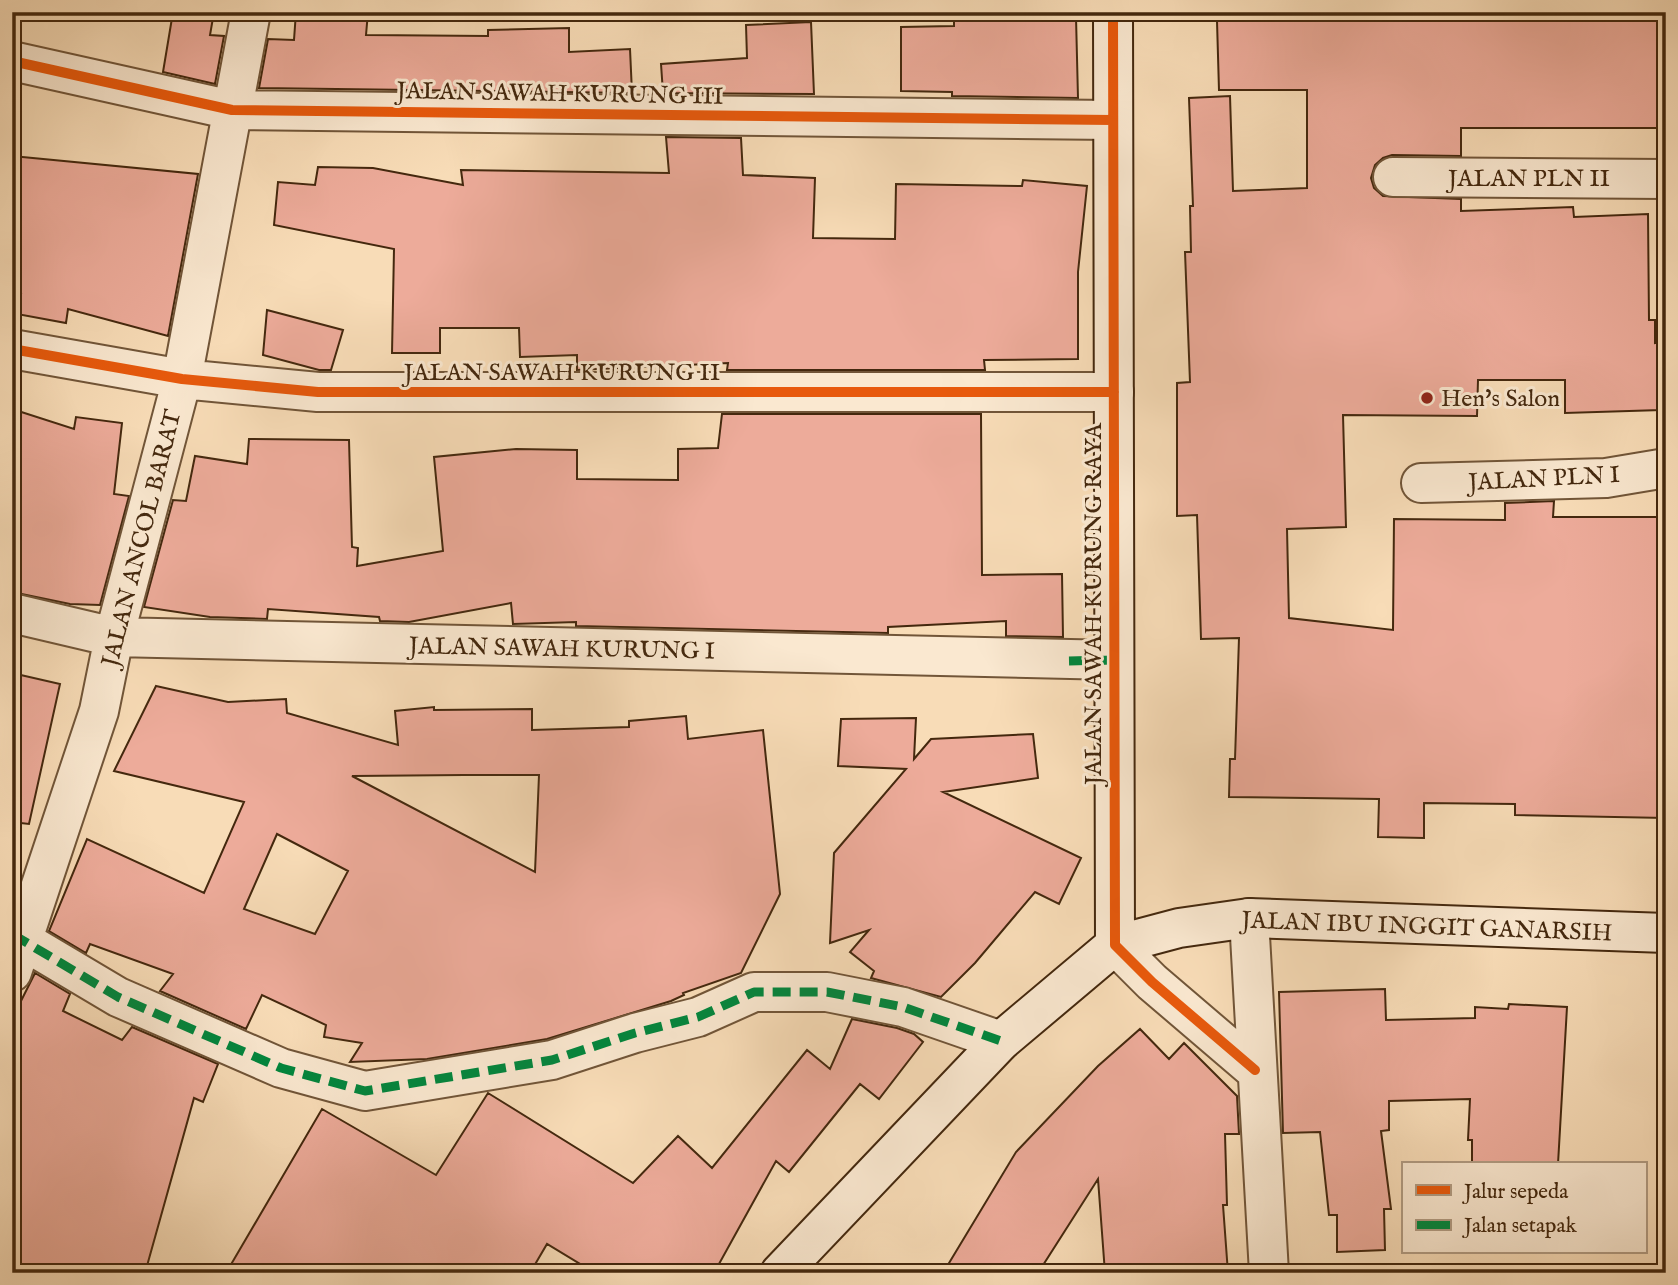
<svg xmlns="http://www.w3.org/2000/svg" width="1678" height="1285" viewBox="0 0 1678 1285" font-family="'IM FELL English',serif">
<style>
.building{fill:#edab9a;stroke:#44280e;stroke-width:2;fill-rule:evenodd}
.lines{fill:none;stroke-linecap:round;stroke-linejoin:round}
.street-casing{stroke:#715538;stroke-width:42}
.secondary-casing{stroke:#44280e;stroke-width:42}
.street{stroke:#fae8d0;stroke-width:38}
.secondary{stroke:#fae8d0;stroke-width:38}
.quiet{stroke:#00873e;stroke-width:9;stroke-dasharray:18 9;stroke-linecap:butt}
.cycleway-casing{stroke:#fae8d0;stroke-width:15}
.cycleway{stroke:#e8590c;stroke-width:10}
.poi-dot{fill:#8f2418;stroke:#fae8d0;stroke-width:2.5}
.labels{text-anchor:middle;stroke-width:6;stroke-linejoin:round;paint-order:stroke}
.street-label{font-size:24px;fill:#44280e;stroke:#fae8d0}
.poi-label{font-size:24px;fill:#44280e;stroke:#fae8d0;text-anchor:start}
</style>
<rect width="100%" height="100%" fill="#f8dcb7"/>
<filter id="stains"><feTurbulence type="fractalNoise" baseFrequency=".00286" numOctaves="4"/><feColorMatrix values="0 0 0 0 .2 0 0 0 0 .09 0 0 0 0 .02 0 0 0 .5 -.17"/></filter>
<radialGradient id="worn" r=".72"><stop offset=".6" stop-color="#630" stop-opacity="0"/><stop offset="1" stop-color="#630" stop-opacity=".3"/></radialGradient>
<path class="building" d="M173 12H214L210 35 224 36 215 84 163 72Z
M296 12H368L366 35 488 36V30L569 28V52L630 49 632 93 259 88 268 39 294 40Z
M1308 12H1658L1659 128H1461V156L1392 155 1383 158 1375 165 1371 178 1374 188 1383 196 1461 199V211L1573 207 1574 217 1648 214 1649 320H1655V343L1661 342V410L1565 413V380H1478L1477 416 1343 415 1346 527 1287 529 1289 618 1393 630 1394 519 1505 520V503L1554 501 1553 517H1666V634L1660 760H1666V818L1515 815V804L1424 803V838L1378 837 1379 799 1229 797 1230 759H1235L1239 638 1201 639 1197 515 1177 516V383L1190 382 1185 252H1191L1190 206H1193L1189 98 1230 96 1233 191 1307 188V90H1219L1217 21 1308 19Z
M1076 17 1078 98 952 96V92L901 91V27L954 26V20Z
M811 22 814 94 663 93 661 64 747 58 746 25Z
M666 137 741 138 743 175 815 178 813 238 895 239 896 184 1022 186 1023 180 1087 186 1078 272V359L984 360 985 370H727L728 363 577 370V355L520 357 519 328H440V353H392L394 249 274 225 278 182 315 185 318 167 373 168 463 185 461 170 669 173Z
M12 156 198 174 168 336 68 309 66 323 17 314 21 294 12 293Z
M267 310 343 330 331 370H319L263 355Z
M12 409 74 429 76 417 122 423 114 494 129 496 100 605 70 604 12 592Z
M722 414H981L982 575 1062 574 1063 637 1006 636V621L888 627V633L576 626V622L513 624 511 603 409 622 380 621 379 617 268 609 267 619 210 617 144 607 173 500 186 501 195 456 247 464 249 439 349 440 352 547 358 548 357 566 443 551 434 457 516 449 577 450V479L678 480V449L718 448Z
M12 673 60 684 29 824 12 822Z
M156 686 228 702 286 699 287 713 398 745 395 711 434 707V710L532 709V730L629 727V721L686 716 688 739 763 730 780 894 741 973 683 993 684 995 671 1001 547 1039 427 1059 350 1062 362 1043 324 1037 326 1025 262 995 246 1029 160 991 173 974 90 944 86 953 49 931 87 839 204 893 244 802 114 771ZM464 775H539L535 872 352 776ZM277 834 348 871 315 934 244 909Z
M916 718 914 759 931 739 1033 734 1038 778 943 792 1081 858 1059 904 1035 892 975 963 941 997 871 978 874 971 850 952 869 930 830 943 834 853 906 769 838 766 841 719Z
M35 973 70 994 63 1011 122 1040 132 1027 218 1064 203 1102 194 1098 145 1273H12V1019Z
M1385 989 1386 1020 1475 1018V1007L1508 1009 1509 1004 1567 1007 1558 1164H1472V1140H1468L1470 1099 1389 1101V1130L1381 1131 1391 1209H1384L1385 1250 1337 1252V1215H1329L1320 1132 1283 1133 1279 992Z
M852 1019 897 1028 914 1034 923 1042 879 1099 860 1084 789 1172 776 1161 714 1273H595L547 1244 530 1273H226L322 1109 436 1175 488 1093 633 1183 678 1136 712 1168 807 1050 830 1069Z
M1140 1029 1169 1059 1184 1043 1237 1096 1239 1134H1225L1227 1205H1223L1228 1273H1105L1098 1179 1038 1273H943L1016 1152 1098 1066Z"/>
<g class="lines">
<defs>
<path id="street" d="M12 61 232 110 1113 120
M1393 177 1666 179
M12 349 182 379 318 392H1114
M1421 483 1606 478 1666 468
M12 613 114 637 1114 660
M1249 918 1269 1273
M12 934 118 997 281 1068 365 1091 552 1060 635 1033 698 1017 754 992H827L903 1007 1001 1041
M1115 945 1152 982 1255 1070
M12 972 99 711 114 637 182 379 251 12"/>
<path id="secondary" d="M1113 12 1115 945
M780 1273 1001 1041 1115 945 1179 928 1249 918 1666 933"/>
</defs>
<use href="#street" class="street-casing"/>
<use href="#secondary" class="secondary-casing"/>
<use href="#street" class="street"/>
<use href="#secondary" class="secondary"/>
<path class="quiet" d="M1069 661 1114 660
M12 934 118 997 281 1068 365 1091 552 1060 635 1033 698 1017 754 992H827L903 1007 1001 1041"/>
<defs>
<path id="cycleway" d="M1113 12 1115 945 1152 982 1255 1070
M12 61 232 110 1113 120
M12 349 182 379 318 392H1114"/>
</defs>
<use href="#cycleway" class="cycleway-casing"/>
<use href="#cycleway" class="cycleway"/>
</g>
<circle class="poi-dot" cx="1427" cy="398" r="7"/>
<g class="labels">
<g class="street-label">
<text transform="translate(560 93) rotate(1)" y="8">JALAN SAWAH KURUNG III</text>
<text x="1529" y="186">JALAN PLN II</text>
<text x="562" y="380">JALAN SAWAH KURUNG II</text>
<text transform="translate(1544 478) rotate(-3)" y="8">JALAN PLN I</text>
<text transform="translate(141 538) rotate(-76)" y="8">JALAN ANCOL BARAT</text>
<text transform="translate(1093 604) rotate(-90)" y="8">JALAN SAWAH KURUNG RAYA</text>
<text transform="translate(562 648) rotate(1)" y="8">JALAN SAWAH KURUNG I</text>
<text transform="translate(1427 926) rotate(2)" y="8">JALAN IBU INGGIT GANARSIH</text>
</g>
<g class="poi-label">
<text x="1441" y="406">Hen's Salon</text>
</g>
</g>
<rect width="1678" height="1285" fill="none" stroke="#f8dcb7" stroke-width="42"/>
<rect x="14" y="14" width="1650" height="1257" fill="none" stroke="#44280e" stroke-width="3.5"/>
<rect x="21" y="21" width="1636" height="1243" fill="none" stroke="#44280e" stroke-width="2"/>
<rect x="1402" y="1162" width="245" height="91" fill="#fae8d0" stroke="#b19b82" stroke-width="2"/>
<rect x="1416" y="1185" width="35" height="10" fill="#e8590c" stroke="#b19b82" stroke-width="2"/>
<text x="1464" y="1198" font-size="21" fill="#44280e">Jalur sepeda</text>
<rect x="1416" y="1220" width="35" height="10" fill="#00873e" stroke="#b19b82" stroke-width="2"/>
<text x="1464" y="1232" font-size="21" fill="#44280e">Jalan setapak</text>
<rect width="100%" height="100%" filter="url(#stains)"/>
<rect width="100%" height="100%" fill="url(#worn)"/>
</svg>
